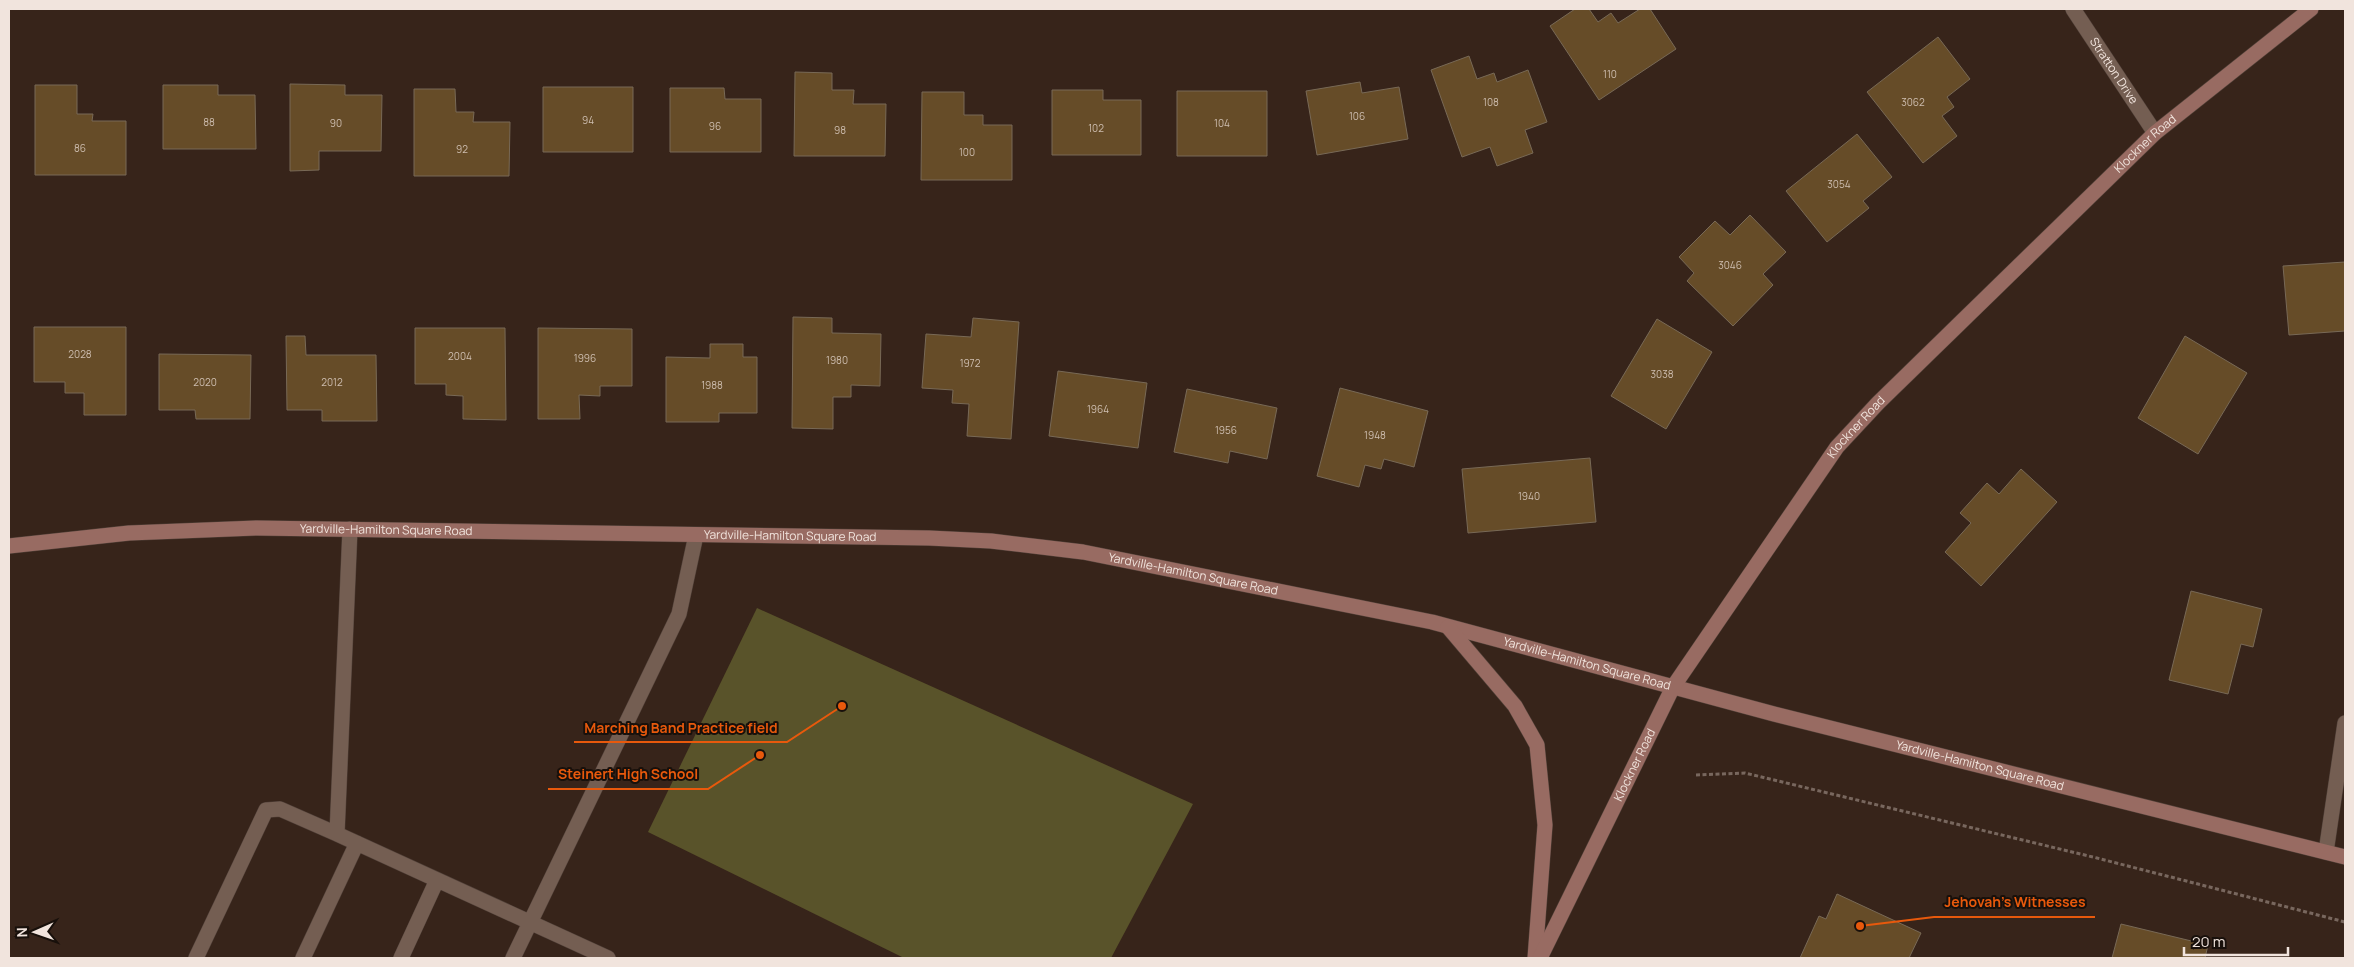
<svg xmlns="http://www.w3.org/2000/svg" width="2354" height="967" viewBox="0 0 2354 967" font-family="Manrope,sans-serif">
<style>
.green{fill:#59532a}
.building{fill:#664c28;stroke:#786956}
.lines{fill:none;stroke-linecap:round;stroke-linejoin:round}
.lane-casing{stroke:#514139;stroke-width:16}
.street-casing{stroke:#514139;stroke-width:16}
.secondary-casing{stroke:#514139;stroke-width:16}
.path{stroke:#78675e;stroke-width:3;stroke-dasharray:4 2.5;stroke-linecap:butt}
.lane{stroke:#745e52;stroke-width:15}
.street{stroke:#745e52;stroke-width:15}
.secondary{stroke:#986b62;stroke-width:15}
.labels{text-anchor:middle;stroke-width:4;stroke-linejoin:round;paint-order:stroke}
.number-label{font-size:10px;fill:#cebeb0}
.street-label{font-size:12px;fill:#f1e4dd;stroke:#18100b}
.leader{fill:none;stroke:#e8590c;stroke-width:2}
.callout-dot{fill:#e8590c;stroke:#18100b;stroke-width:2}
.callout-label{font-size:14px;text-anchor:middle;font-weight:bold;fill:#e8590c;stroke:#18100b;stroke-width:4;stroke-linejoin:round;paint-order:stroke}
</style>
<rect width="100%" height="100%" fill="#37241a"/>
<path class="green" d="M757 608 1193 804 1111 958H904L648 832Z"/>
<path class="building" d="M1575 9H1589L1598 22 1611 13 1618 23 1640 9H1650L1676 49 1599 100 1550 26Z
M1938 37 1970 79 1947 97 1954 107 1942 116 1957 136 1923 163 1867 92Z
M1469 56 1477 79 1494 73 1497 82 1528 70 1547 122 1525 130 1533 153 1497 166 1490 147 1462 157 1431 70Z
M795 72 832 73V90H854L853 104H886L885 156H794Z
M1360 82 1362 93 1399 87 1408 139 1317 155 1306 91Z
M290 84 345 85V95H382L381 151H319V170L290 171Z
M35 85H77V114H93L92 121H126V175H35Z
M163 85H218V95H255L256 149H163Z
M543 87H633V152H543Z
M670 88H724L725 99H761V152H670Z
M414 89H455L456 112H474L473 122H510L509 176H414Z
M1052 90H1103V100H1141V155H1052Z
M1177 91H1267V156H1177Z
M922 92H964V115H983V125H1012V180H921Z
M1857 134 1892 177 1863 201 1869 208 1827 242 1786 191Z
M1750 215 1786 252 1763 274 1773 285 1733 326 1687 281 1694 273 1679 257 1715 221 1730 235Z
M2345 262V331L2289 335 2283 266Z
M793 317 832 318V333L881 334 880 386 851 385V397H833V429L792 428Z
M973 318 1019 322 1011 439 967 436 969 404 952 403 953 390 922 388 926 334 971 337Z
M1657 319 1712 352 1666 429 1611 396Z
M34 327H126V415H84V393H65V382H34Z
M415 328H505L506 420 463 419V396L446 395V384H415Z
M538 328 632 329V386H600V396L579 395 580 419H538Z
M286 336H305L306 355H376L377 421H322V410H287Z
M2185 336 2247 373 2198 454 2138 418Z
M710 344H743V357H757V413H719V422H666V357L710 358Z
M159 354 251 355 250 419H196L195 410H159Z
M1058 371 1147 383 1138 448 1049 436Z
M1340 388 1428 411 1414 467 1384 459 1381 469 1365 465 1359 487 1317 476Z
M1187 389 1277 408 1267 459 1230 451 1228 463 1174 452Z
M1590 458 1596 522 1468 533 1462 469Z
M2021 469 2057 502 1981 586 1945 552 1971 523 1960 513 1987 483 1999 494Z
M2191 591 2262 609 2253 647 2241 644 2228 694 2169 680Z
M1837 894 1921 933 1909 958H1800L1819 916 1826 919Z
M2121 924 2208 945 2205 958H2112Z"/>
<g class="lines">
<defs>
<path id="lane" d="M350 529 337 834 608 958
M196 958 266 810 280 809 337 834
M303 958 357 843
M401 958 437 880
M513 958 679 614 696 535"/>
<g id="street">
<path id="s1" d="M2073 9 2155 133"/>
<path d="M2326 852 2345 723"/>
</g>
<g id="secondary">
<path id="s2" d="M9 546 129 533 257 528 929 538 991 541 1083 552 1432 622 1774 714 2345 857"/>
<path d="M1448 627 1515 706 1537 745 1545 825 1535 958"/>
<path id="s3" d="M1540 958 1673 687 1837 447 1878 403 2155 133 2311 9"/>
</g>
</defs>
<use href="#lane" class="lane-casing"/>
<use href="#street" class="street-casing"/>
<use href="#secondary" class="secondary-casing"/>
<path class="path" d="M1696 775 1745 773 2097 858 2345 922"/>
<use href="#lane" class="lane"/>
<use href="#street" class="street"/>
<use href="#secondary" class="secondary"/>
</g>
<g class="labels">
<g class="number-label">
<text x="1610" y="78">110</text>
<text x="1491" y="106">108</text>
<text x="1913" y="106">3062</text>
<text x="1357" y="120">106</text>
<text x="588" y="124">94</text>
<text x="209" y="126">88</text>
<text x="336" y="127">90</text>
<text x="1222" y="127">104</text>
<text x="715" y="130">96</text>
<text x="1096" y="132">102</text>
<text x="840" y="134">98</text>
<text x="80" y="152">86</text>
<text x="462" y="153">92</text>
<text x="967" y="156">100</text>
<text x="1839" y="188">3054</text>
<text x="1730" y="269">3046</text>
<text x="80" y="358">2028</text>
<text x="460" y="360">2004</text>
<text x="585" y="362">1996</text>
<text x="837" y="364">1980</text>
<text x="970" y="367">1972</text>
<text x="1662" y="378">3038</text>
<text x="205" y="386">2020</text>
<text x="332" y="386">2012</text>
<text x="712" y="389">1988</text>
<text x="1098" y="413">1964</text>
<text x="1226" y="434">1956</text>
<text x="1375" y="439">1948</text>
<text x="1529" y="500">1940</text>
</g>
<g class="street-label">
<text dy="4" stroke="none"><textPath href="#s1" startOffset="74">Stratton Drive</textPath></text>
<text dy="4" stroke="none"><textPath href="#s3" startOffset="1025">Klockner Road</textPath></text>
<text dy="4" stroke="none"><textPath href="#s3" startOffset="620">Klockner Road</textPath></text>
<text dy="4" stroke="none"><textPath href="#s2" startOffset="378">Yardville-Hamilton Square Road</textPath></text>
<text dy="4" stroke="none"><textPath href="#s2" startOffset="782">Yardville-Hamilton Square Road</textPath></text>
<text dy="4" stroke="none"><textPath href="#s2" startOffset="1188">Yardville-Hamilton Square Road</textPath></text>
<text dy="4" stroke="none"><textPath href="#s2" startOffset="1592">Yardville-Hamilton Square Road</textPath></text>
<text dy="4" stroke="none"><textPath href="#s3" startOffset="215">Klockner Road</textPath></text>
<text dy="4" stroke="none"><textPath href="#s2" startOffset="1998">Yardville-Hamilton Square Road</textPath></text>
</g>
</g>
<path class="leader" d="M842 706L787 742H574M760 755L708 789H548M1860 926L1934 917H2095"/>
<g class="callout-dot">
<circle cx="842" cy="706" r="5"/>
<circle cx="760" cy="755" r="5"/>
<circle cx="1860" cy="926" r="5"/>
</g>
<g class="callout-label">
<text x="681" y="733">Marching Band Practice field</text>
<text x="628" y="779">Steinert High School</text>
<text x="2015" y="907">Jehovah's Witnesses</text>
</g>
<rect width="2354" height="967" fill="none" stroke="#f1e4dd" stroke-width="20"/>
<g transform="translate(35 932) rotate(268)" stroke="#18100b" stroke-width="4" paint-order="stroke">
<path d="M0-4L9 19L0 12L-9 19Z" fill="#f1e4dd"/>
<text y="-8" font-size="14" font-weight="bold" text-anchor="middle" fill="#f1e4dd">N</text>
</g>
<path d="M2184 947v8h104v-8" fill="none" stroke="#f1e4dd" stroke-width="2.5"/>
<text x="2192" y="947" font-size="15" fill="#f1e4dd" stroke="#18100b" stroke-width="4" paint-order="stroke">20 m</text>
</svg>
